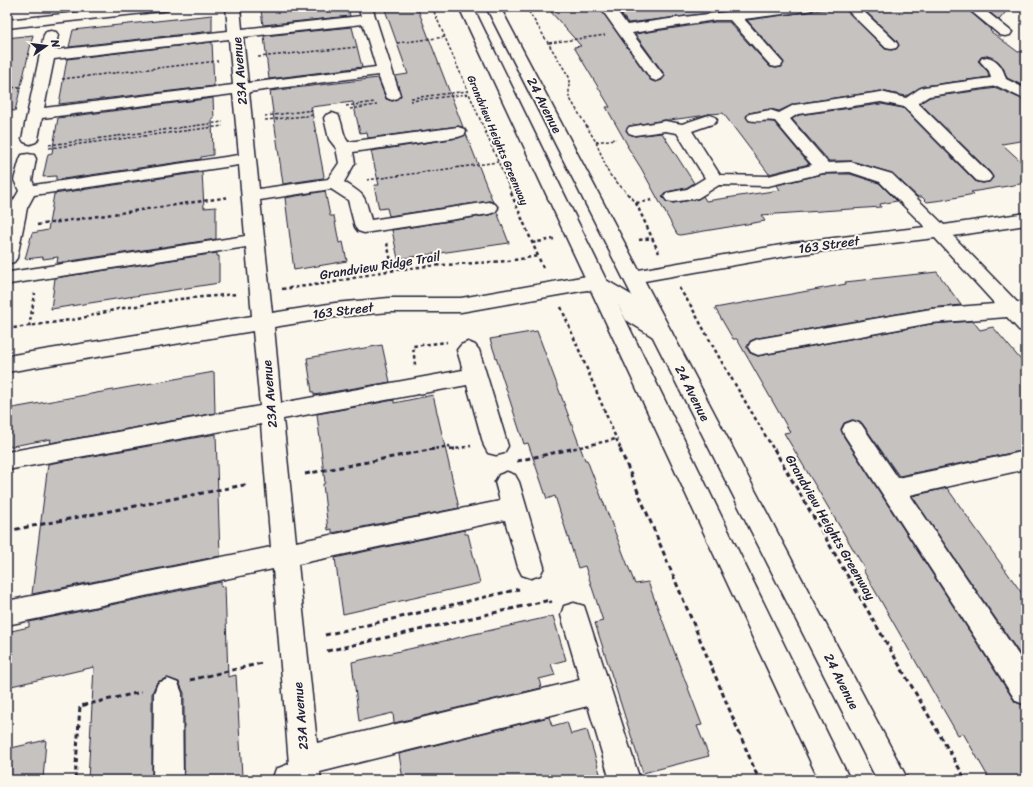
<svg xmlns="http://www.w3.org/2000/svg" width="1033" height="787" viewBox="0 0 1033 787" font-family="Sriracha,sans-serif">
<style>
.building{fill:#c6c2c0;stroke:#22223b}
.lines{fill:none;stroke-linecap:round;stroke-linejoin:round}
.minor-casing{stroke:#22223b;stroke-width:3}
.major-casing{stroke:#22223b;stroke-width:3}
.path-far2{stroke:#22223b;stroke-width:1.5;stroke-dasharray:3 2;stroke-linecap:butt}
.path-far1{stroke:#22223b;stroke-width:2.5;stroke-dasharray:3.5 3;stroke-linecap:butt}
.path{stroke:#22223b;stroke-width:3;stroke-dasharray:5 3.5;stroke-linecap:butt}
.minor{fill:#fbf7ec;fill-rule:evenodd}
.major{fill:#fbf7ec;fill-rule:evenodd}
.labels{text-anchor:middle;stroke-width:4;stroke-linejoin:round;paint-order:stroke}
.far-street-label{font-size:11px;fill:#22223b;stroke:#fbf7ec}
.street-label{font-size:13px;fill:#22223b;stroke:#fbf7ec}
</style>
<rect width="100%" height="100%" fill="#fbf7ec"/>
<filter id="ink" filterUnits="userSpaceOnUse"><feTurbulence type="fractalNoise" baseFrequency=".025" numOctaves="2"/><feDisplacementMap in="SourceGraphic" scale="8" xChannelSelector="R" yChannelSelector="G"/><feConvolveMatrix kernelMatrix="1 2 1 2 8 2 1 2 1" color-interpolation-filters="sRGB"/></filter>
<g filter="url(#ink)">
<path class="building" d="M284 7H348L350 16 263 25 261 10Z
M384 7H417L463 127 458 126 368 138 367 132 360 133 353 102 311 107 324 176 323 178 283 184 270 91 378 78 386 99 393 101 401 96 395 76 408 74Z
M554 7H599L650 80 655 82 662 80 665 75 635 34 715 22H729L770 67 776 68 782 67 784 62 747 20 843 7 885 49 891 50 896 49 899 46 897 41 861 7H965L991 30 990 31 1018 52 1026 51V87L1007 78 1003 67 998 61 987 56 981 57 978 61 988 72 989 77 924 86 906 96 881 91 794 104 779 111 770 109 749 113 746 116 749 121 774 122 809 164 769 174 723 113 709 114 700 116 670 120H665L629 126 626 131 629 134 635 136 662 133 694 183 686 188 666 192 662 197 667 202 673 203 698 199 703 196 706 201 780 190 777 185 823 174H850L879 183 897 201 880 204 881 207 761 215 765 221 680 235 677 234 641 168 627 146H628L606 107H610L574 47 581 46 551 12 557 11Z
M616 7H733L736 10 628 23Z
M983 7H1010L999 20Z
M212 15V31L69 47 73 30Z
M352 27 362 67 269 79 264 36Z
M33 35 15 111 7 110V38Z
M212 42 214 86 59 104 67 59Z
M997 88 1026 101V140L1002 144 1026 166V183L971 192 974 194 943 200 927 202 922 197H918L892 173 851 161H829L792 119 799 115 881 104 903 108 976 182 983 183 989 182 993 178 990 172 920 103 930 97Z
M213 98 214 119H212L213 155 201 157V159L56 180V176L43 177 48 154 52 153 58 118Z
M466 134 493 202 489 201 389 216 387 208 379 209 374 185H379L371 151 458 138Z
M202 172 204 208 216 207V239L57 263 58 257 43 259V257L25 259 32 233 48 230 54 194Z
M325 191 330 216H334L339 243 343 242 347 261 294 270 285 198Z
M497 212 509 243 398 259 392 230 489 215Z
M217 253V256H219V283L51 309 55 278Z
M937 272 961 305 931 308 758 338 750 341 747 348 750 353 758 356 931 324 973 321 980 330 993 327 1026 366V450L899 476 862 423 852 420 844 423 841 429 844 437 1015 702 1026 706V780H990L963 733 958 735 863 570 865 569 784 433 790 432 737 339H733L715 308 846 284 845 282Z
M537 331 585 460H587L635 584 648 582 702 725 697 726 709 756 643 773 595 623 603 621 585 566 578 568 555 496 547 499 528 443 524 444 490 339Z
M382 345 390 382 314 395V392H312L307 358Z
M214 372 215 413 50 443 51 439 7 447V409Z
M433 395 459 508 332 533V529L328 530 323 484 325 483 317 414 394 400V403Z
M216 434 220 556 32 594 48 464Z
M947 488 1026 599V663L912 496Z
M464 530 465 534H468L480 583 343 614 335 558Z
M221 582V587L225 586 228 677 236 675 242 776 228 780H184V693L179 682 167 678 157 682 152 693V780H88L94 667 7 687V632L29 627V622Z
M553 616 566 660 551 664 555 675 539 679 541 688 394 723 393 713 359 721 352 662Z
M549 717 552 726 567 722 571 734 587 730 602 780H403L399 754Z
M46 740 43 780H7V749Z"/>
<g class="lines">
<defs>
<path id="minor" d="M126 7H170L168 10 163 11 7 28V20Z
M226 7H240L242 29 361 16 358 7H372L400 95 397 98 392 100 387 98 378 75 249 92 259 189 328 179 339 163 336 148 329 139 324 118 326 115 332 113 338 115C343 123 342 134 348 142L458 127 464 129 466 132 464 135 458 137 353 152 355 163 344 182C366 196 364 194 371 220L489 202 495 204 498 208 495 212 489 214 364 233 358 231 355 227 348 200 331 189 260 200 272 313 335 303 389 298H461L587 276 606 280 633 296 641 310 669 328 672 333 669 338 662 340 655 338 626 320 618 305 594 291 587 290 461 312H389L335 317 274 327 281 403 463 370 457 350 461 345 468 342 475 345 479 350 508 446 504 453 496 455 488 453 484 446 467 385 283 419 296 542 500 501 495 482 499 475 507 472 515 475 519 482 544 567 540 575 531 578 522 575 518 567 505 520 298 564 317 743 580 680 561 615 564 606 574 603 584 606 587 615 640 780H610L588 706 320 772 321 780H272L276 769 289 764 273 569 7 625V601L271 547 261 424 7 470V452L260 406 253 331 7 372V356L252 316 246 247 10 284H7V272H10L245 236 239 165 34 195 27 208 17 258 14 262 7 264V217L9 208 19 191 14 180 20 159 22 155 28 154 34 155 36 159 32 180 34 185 239 155 233 94 42 118 38 139 36 142 30 144 24 142 22 139 44 35 46 32 51 31 56 32 58 35 55 50 228 31ZM363 24 376 67 248 83 243 37ZM229 39 233 85 44 108 54 59Z
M600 7H614L627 25C689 16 750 7 814 7L812 10 807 11 744 19 783 63 781 66 776 67 771 66 730 20H715L632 33 664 76 661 79 656 81 651 79Z
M844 7H859L896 42 898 45 896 48 891 49 886 48Z
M966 7H981L1012 32 1010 35 1005 36 1000 35Z
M987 57C998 59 1003 68 1006 79L1026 89V100L997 86 929 96 918 103 989 173 992 177 989 181 983 182 977 181 904 107 881 102 798 114 790 119 828 163 851 162 892 174 944 225 1026 213V225L953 236 1017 302 1026 303V332L1019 330 1007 317 931 323 758 355 751 352 748 347 751 342 758 339 931 309 995 304 935 238 792 255 633 283 626 282 623 277 626 272 633 271 792 243 925 227 880 182 850 172 823 173 768 186 719 185 698 198 673 202 667 201 664 197 667 193 687 189 705 178 677 133 665 131 635 135 629 133 627 130 629 127 665 121 682 124 709 115 715 117 717 120 715 123 692 131 720 175 768 176 812 165 775 121C767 119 758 123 749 120L747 117 749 114 770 110 779 113 794 105 881 92 906 98 919 89 924 87 991 78 989 71 980 61 982 58Z
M853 421 861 424 898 478 1026 451V469L910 495 1026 666V705L1016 701 845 436 842 430 845 424Z
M168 679 178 683 182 693 183 780H153L154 693 158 683Z"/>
<path id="major" d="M459 7H473L850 780H819Z
M486 7H500L908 780H877Z"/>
</defs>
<use href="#minor" class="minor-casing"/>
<use href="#major" class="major-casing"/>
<path class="path-far2" d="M432 7 512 194
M526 7 569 77V97L596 142 609 174 628 194
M397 43 445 37
M549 43 605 35
M258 57 357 47
M62 79 218 61
M7 88 20 87
M411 98 468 91
M410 101 469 94
M346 106 375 102
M350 109 377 105
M265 116 313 110
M265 120 314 115
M596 142 616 139
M49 145 223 122
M49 148 223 126
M367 180 498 162"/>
<path class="path-far1" d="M511 193 544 270
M627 193 636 203 659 253
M636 203 652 200
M37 225 230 197
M639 240 652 238
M387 243 393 270
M532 243 554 239
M679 288 691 306 720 359 774 450
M282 289 330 283 381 272 427 266 508 261 538 256
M561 307 621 450
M29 327 35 293
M7 329 78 319 118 309 179 299 238 294
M415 365 413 346 447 342
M429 450 449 446 450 450
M450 450 471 446
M567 450 616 439"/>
<path class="path" d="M450 449H456
M620 449 759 780
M774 449 966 780
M517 461 571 449
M305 474 434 449
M7 531 249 484
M325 635 519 589
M327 651 550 600 551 603
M190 680 262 663
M75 780 80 706 141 692"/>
<use href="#minor" class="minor"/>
<use href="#major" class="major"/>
</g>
</g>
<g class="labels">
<g class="far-street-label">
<text transform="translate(498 140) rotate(67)" y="4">Grandview Heights Greenway</text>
</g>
<g class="street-label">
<text transform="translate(239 71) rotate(-95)" y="5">23A Avenue</text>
<text transform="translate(545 105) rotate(63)" y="5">24 Avenue</text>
<text transform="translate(829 244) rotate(-8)" y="5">163 Street</text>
<text transform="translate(380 265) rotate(-9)" y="5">Grandview Ridge Trail</text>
<text transform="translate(343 310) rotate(-7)" y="5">163 Street</text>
<text transform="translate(693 393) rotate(63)" y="5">24 Avenue</text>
<text transform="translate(269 394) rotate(-95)" y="5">23A Avenue</text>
<text transform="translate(831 527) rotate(60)" y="5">Grandview Heights Greenway</text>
<text transform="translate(842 681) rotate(63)" y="5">24 Avenue</text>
<text transform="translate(300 716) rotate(-95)" y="5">23A Avenue</text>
</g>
</g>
<rect width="1033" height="787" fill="none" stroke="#fbf7ec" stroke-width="24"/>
<rect x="12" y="12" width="1009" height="763" fill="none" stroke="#22223b" stroke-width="1.5" filter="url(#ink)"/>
<g transform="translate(46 46) rotate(76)" stroke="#fbf7ec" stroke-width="3" paint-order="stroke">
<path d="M0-3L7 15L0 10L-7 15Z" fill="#22223b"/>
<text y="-6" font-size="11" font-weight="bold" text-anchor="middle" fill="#22223b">N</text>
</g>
</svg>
